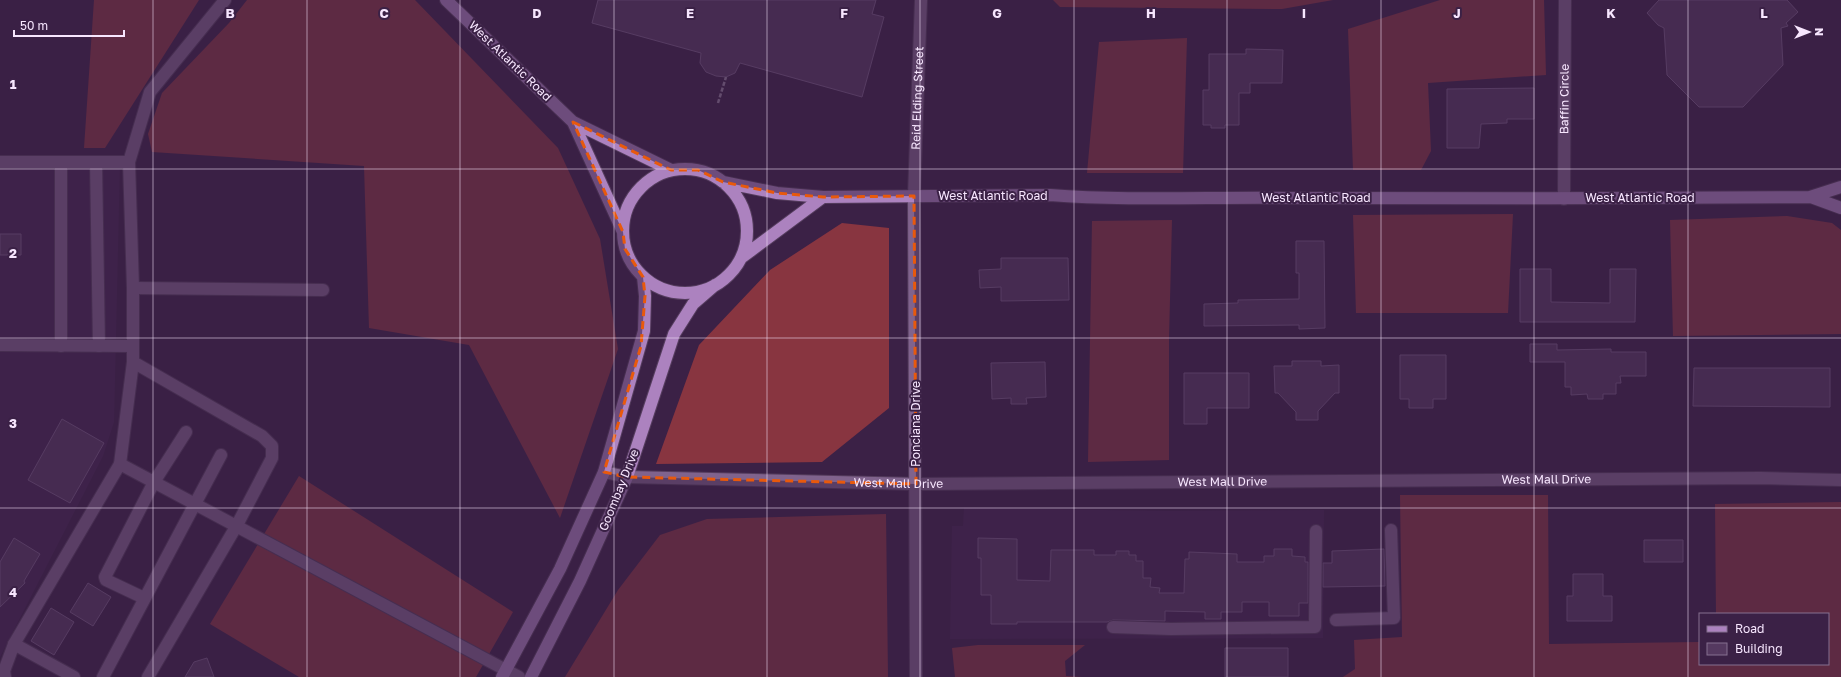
<svg xmlns="http://www.w3.org/2000/svg" width="1841" height="677" viewBox="0 0 1841 677" font-family="'Golos Text',sans-serif">
<style>
.built{fill:#442551}
.forest{fill:#883540}
.building{fill:#553960;stroke:#785c85}
.lines{fill:none;stroke-linecap:round;stroke-linejoin:round}
.minor-casing{stroke:#553d5e;stroke-width:14}
.major-casing{stroke:#553d5e;stroke-width:14}
.path{stroke:#95809e;stroke-width:2.5;stroke-dasharray:4 2;stroke-linecap:butt}
.minor{stroke:#80638d;stroke-width:12}
.major{stroke:#ac82bf;stroke-width:12}
.marked{fill:none;stroke:#e8590c;stroke-width:3;stroke-dasharray:8 5;stroke-linejoin:round}
.grid{fill:none;stroke:#f7e6fe;stroke-width:1;stroke-opacity:0.55}
.labels{text-anchor:middle;stroke-width:4;stroke-linejoin:round;paint-order:stroke}
.street-label{font-size:12px;fill:#f7e6fe;stroke:#3b2146}
.grid-label{font-size:13px;text-anchor:middle;font-weight:bold;fill:#f7e6fe;stroke:#3b2146;stroke-width:4;stroke-linejoin:round;paint-order:stroke}
</style>
<rect width="100%" height="100%" fill="#3b2146"/>
<path class="built" d="M120 162 114 422 103 456 0 657V165Z
M964 508 1168 511 1324 510 1323 638 950 639 952 526H963Z"/>
<path class="forest" d="M94 0H199L105 148H84Z
M247 0H415L558 148 600 239 618 349 560 518 469 345 369 328 364 166 152 152 148 134 162 93 229 23Z
M1053 0H1333L1282 9 1060 7Z
M1440 0H1544L1546 75 1428 83 1431 151 1421 170H1353L1348 29Z
M1187 38 1183 173H1087L1099 42Z
M1513 214 1508 313H1356L1353 215Z
M1787 216 1832 223 1841 230V334L1673 336 1670 220Z
M1172 220 1169 339V460L1088 462 1092 221Z
M842 223 889 228V408L822 462 656 464 699 345 770 270Z
M299 476 513 612 476 677H299L210 624Z
M1400 495H1548L1549 644 1700 642V664H1828V614H1716L1715 504 1841 502V677H1343L1355 669 1354 640 1402 637Z
M886 514 888 677H565L618 590 660 535 707 519Z
M978 645H1085L1065 661 1066 676 1082 677H955L952 648Z"/>
<path class="building" d="M598 0H876L872 14 884 17 862 97 740 63 735 73 726 77 716 76 706 72 700 63 701 53 592 23Z
M1659 0H1787L1798 12 1786 23 1788 26 1781 28 1783 65 1743 107H1699L1667 75 1664 28 1658 25 1647 13Z
M1246 49 1283 50 1282 83H1250V93H1239V125H1225V128H1211V125H1203V90H1209V54H1246Z
M1534 88V119H1507V123L1481 124 1479 148H1447V89Z
M0 234H21V255H0Z
M1296 241H1324L1325 328 1299 329V325L1204 326V304L1238 303V300L1299 299V273H1296Z
M1001 258H1068L1069 300 1001 301V287L980 288 979 270 1001 269Z
M1520 269H1551V302L1610 303V269H1636L1635 322H1520Z
M1530 344H1557V350L1611 349V352H1646V376H1620L1621 383H1616V394H1603V399H1588L1587 394 1571 395V387H1565V362H1530Z
M1400 355H1446V399H1433V408H1409V399H1400Z
M1292 361H1321V366L1339 365V393H1335L1318 411V420H1296V412L1278 393H1275L1274 366H1292Z
M1045 362 1046 397 1026 398 1027 404H1011V398L992 399 991 363Z
M1694 368H1830V407L1693 406Z
M1184 373H1249V408H1207V424H1184Z
M62 419 104 443 70 503 28 480Z
M14 538 40 554 24 581 25 583 0 607V562Z
M978 538 1017 539V580L1050 581 1051 550H1094V555H1116V551H1129V555H1136V561H1143V578H1151L1150 587 1160 588 1159 593H1184L1185 559H1189V552L1237 554V562H1264V556H1274V549H1292V556L1305 557V562H1308V603H1299V616H1269V602H1242V612H1221V619H1205V612L1165 611V621L1113 620 1107 622H1017V624H991V595H981V558H978Z
M1644 540H1683V562H1644Z
M1384 549 1385 586 1323 587V563H1332V551Z
M1573 574H1603V596H1612V621H1567V596H1573Z
M88 583 111 597 93 626 70 612Z
M51 608 74 622 54 655 31 641Z
M1225 648H1288V677H1225Z
M207 658 214 677H185L194 662Z"/>
<g class="lines">
<defs>
<g id="minor">
<path d="M0 162H129"/>
<path d="M96 162 99 346"/>
<path d="M61 163V346"/>
<path id="s1" d="M1564 199 1565 0"/>
<path d="M133 288 323 290"/>
<path d="M0 345 133 346"/>
<path d="M133 362 262 436 272 446V458L237 525 148 677"/>
<path d="M120 464 519 677"/>
<path id="s2" d="M604 472 627 477 916 484 1760 478 1841 480"/>
<path d="M144 598 106 580 105 577 154 482 186 432"/>
<path d="M1336 620 1394 618 1391 530"/>
<path d="M1113 627 1171 629 1315 627 1316 531"/>
<path d="M14 644 74 677"/>
<path d="M5 677 4 671 14 644 120 464 133 362V288L129 162 150 92 225 0"/>
<path d="M103 677 221 455"/>
<path id="s3" d="M916 677 914 196 921 0"/>
</g>
<path id="major" d="M446 0 573 122 671 170
M573 122 623 232
M623 231a62 62 0 1 1 124 0a62 62 0 1 1-124 0Z
M723 182 777 193 823 197 1050 195C1128 201 1208 197 1287 198 1461 199 1636 198 1810 197L1841 187
M1811 197 1841 208
M741 258 823 197
M502 677 560 569 604 472 644 331 645 296 643 277
M531 677 580 581 627 477 674 334 693 304 715 285"/>
</defs>
<use href="#minor" class="minor-casing"/>
<use href="#major" class="major-casing"/>
<path class="path" d="M718 103 726 77"/>
<use href="#minor" class="minor"/>
<use href="#major" class="major"/>
</g>
<path d="M0 0H1841V677H0ZM573 122 671 170H698L723 182 777 193 823 197 914 196 916 484 627 477 604 472 641 346 645 296 643 277 625 249 623 232Z" fill="#3b2146" fill-opacity=".55" fill-rule="evenodd"/>
<path class="marked" d="M573 122 671 170H698L723 182 777 193 823 197 914 196 916 484 627 477 604 472 641 346 645 296 643 277 625 249 623 232Z"/>
<path class="grid" d="M153 0V677M307 0V677M460 0V677M614 0V677M767 0V677M920 0V677M1074 0V677M1227 0V677M1381 0V677M1534 0V677M1688 0V677M0 169H1841M0 338H1841M0 508H1841"/>
<g class="labels">
<g class="street-label">
<text transform="translate(510 61) rotate(44)" y="4">West Atlantic Road</text>
<text dy="4" stroke="none"><textPath href="#s3" startOffset="579">Reid Elding Street</textPath></text>
<text dy="4" stroke="none"><textPath href="#s1" startOffset="100">Baffin Circle</textPath></text>
<text x="993" y="200">West Atlantic Road</text>
<text x="1316" y="202">West Atlantic Road</text>
<text x="1640" y="202">West Atlantic Road</text>
<text transform="translate(916 424) rotate(-90)" y="4">Ponciana Drive</text>
<text dy="4" stroke="none"><textPath href="#s2" startOffset="943">West Mall Drive</textPath></text>
<text dy="4" stroke="none"><textPath href="#s2" startOffset="619">West Mall Drive</textPath></text>
<text dy="4" stroke="none"><textPath href="#s2" startOffset="295">West Mall Drive</textPath></text>
<text transform="translate(619 490) rotate(-68)" y="4">Goombay Drive</text>
</g>
</g>
<g class="grid-label">
<text x="230" y="18">B</text>
<text x="384" y="18">C</text>
<text x="537" y="18">D</text>
<text x="690" y="18">E</text>
<text x="844" y="18">F</text>
<text x="997" y="18">G</text>
<text x="1151" y="18">H</text>
<text x="1304" y="18">I</text>
<text x="1457" y="18">J</text>
<text x="1611" y="18">K</text>
<text x="1764" y="18">L</text>
<text x="13" y="89">1</text>
<text x="13" y="258">2</text>
<text x="13" y="428">3</text>
<text x="13" y="597">4</text>
</g>
<rect x="1699" y="613" width="130" height="52" fill="#3b2146" stroke="#867090"/>
<rect x="1707" y="626" width="20" height="6" fill="#ac82bf" stroke="#867090"/>
<text x="1735" y="633" font-size="12" fill="#f7e6fe">Road</text>
<rect x="1707" y="643" width="20" height="12" fill="#553960" stroke="#867090"/>
<text x="1735" y="653" font-size="12" fill="#f7e6fe">Building</text>
<g transform="translate(1809 32) rotate(90)" stroke="#3b2146" stroke-width="3" paint-order="stroke">
<path d="M0-3L7 15L0 10L-7 15Z" fill="#f7e6fe"/>
<text y="-6" font-size="11" font-weight="bold" text-anchor="middle" fill="#f7e6fe">N</text>
</g>
<path d="M14 30v6h110v-6" fill="none" stroke="#f7e6fe" stroke-width="2"/>
<text x="20" y="30" font-size="12" fill="#f7e6fe" stroke="#3b2146" stroke-width="3" paint-order="stroke">50 m</text>
</svg>
